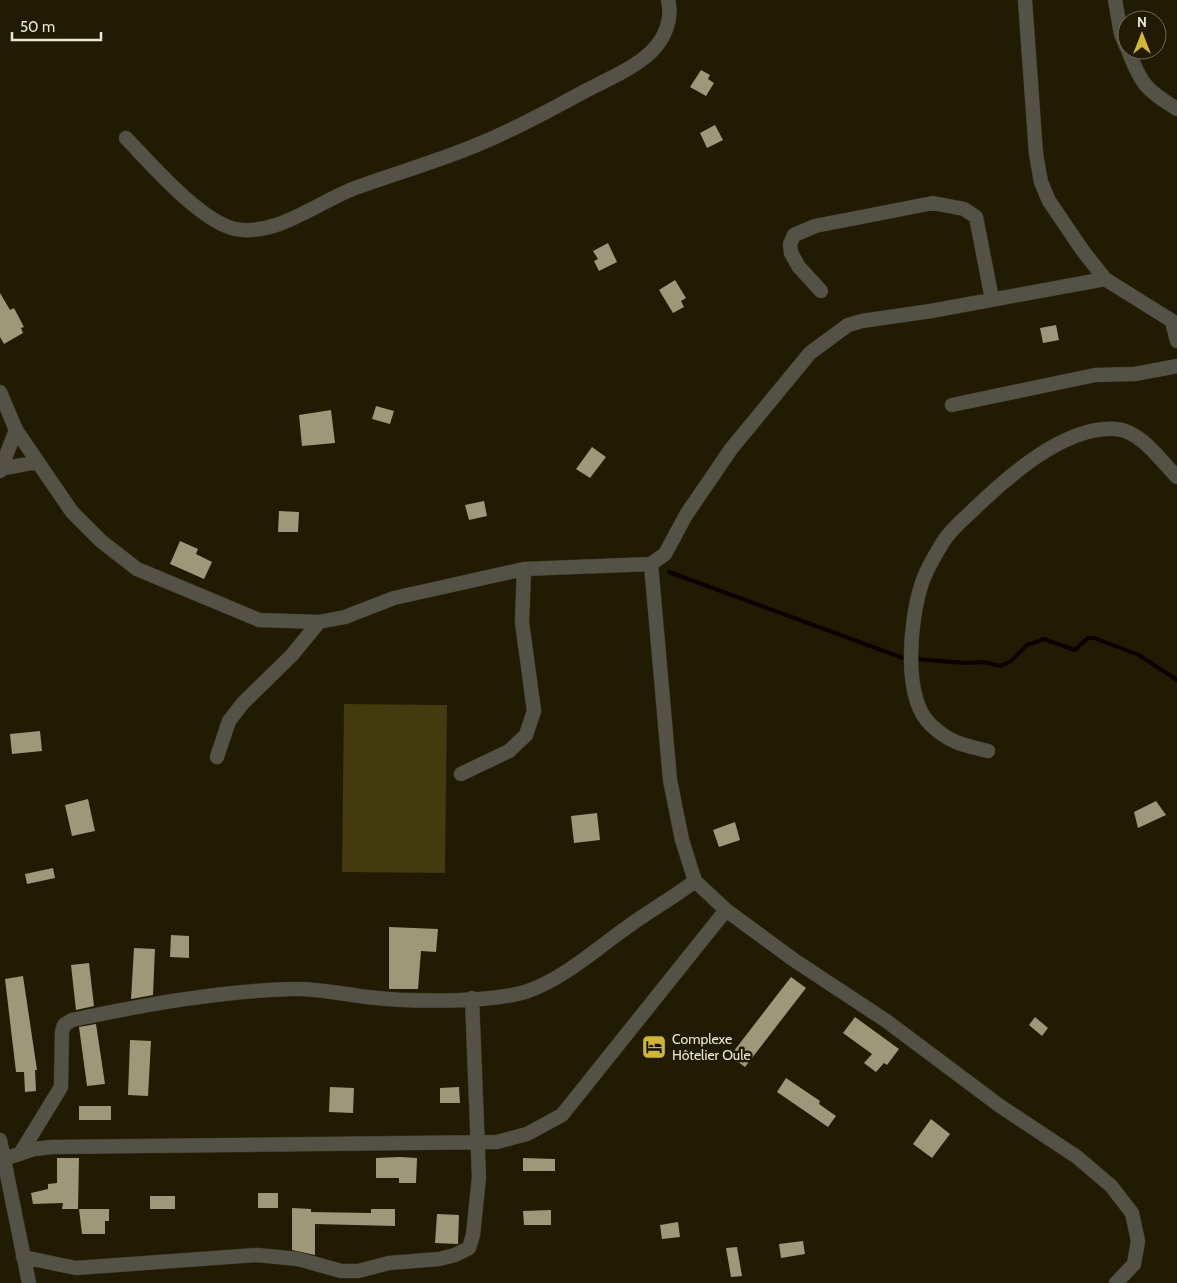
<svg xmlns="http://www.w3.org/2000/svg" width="1177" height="1283" viewBox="0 0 1177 1283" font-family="Cabin,sans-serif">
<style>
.grass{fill:#433a0e}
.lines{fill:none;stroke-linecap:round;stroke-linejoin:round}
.stream{stroke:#0c0200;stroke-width:4}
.building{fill:#9e987a}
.minor-casing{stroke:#3c3820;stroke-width:15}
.minor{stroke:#545246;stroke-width:14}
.labels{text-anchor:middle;stroke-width:5;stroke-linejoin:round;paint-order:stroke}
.poi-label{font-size:14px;fill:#eae7d7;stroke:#201b02;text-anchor:start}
</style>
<rect width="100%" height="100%" fill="#201b02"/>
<path class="grass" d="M344 704 447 705 445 873 342 872Z"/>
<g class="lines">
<path class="stream" d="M669 572 903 658 966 663 984 662 1000 666 1011 661 1027 645 1044 639 1075 650 1088 638H1094L1139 655 1177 680"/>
</g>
<path class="building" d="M701 70 710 75 708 79 714 83 706 96 690 87Z
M715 125 723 140 707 148 700 133Z
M608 243 617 262 599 271 594 261 598 259 593 251Z
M675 280 686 298 681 301 684 307 673 313 659 290Z
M0 293 10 310 14 308 24 327 21 328 23 333 4 344 0 337Z
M1056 325 1059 340 1043 343 1040 328Z
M376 406 394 411 390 424 372 419Z
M331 410 335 443 302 446 299 415Z
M592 447 606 457 590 478 576 469Z
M484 501 487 516 469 520 465 505Z
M279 511 299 512 298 532H278Z
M180 541 198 549 196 554 212 562 204 579 170 564Z
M40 731 42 751 12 754 10 734Z
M88 799 95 831 72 836 65 805Z
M1156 801 1166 815 1138 828 1134 812Z
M597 813 600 840 574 843 571 816Z
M735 822 740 840 719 847 713 830Z
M53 868 55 878 27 884 25 874Z
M389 927 438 929 436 952 421 951 418 989H389Z
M171 935 189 936V958L170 957Z
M134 948 155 949 153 995 131 999Z
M89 963 94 1006 76 1010 71 965Z
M23 976 37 1070H35L36 1091 25 1092 24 1072H16L5 979Z
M791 977 806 988 745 1067 730 1056Z
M855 1017 899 1049 887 1065 884 1063 876 1072 864 1063 872 1054 843 1033Z
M1035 1017 1048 1028 1042 1036 1029 1025Z
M96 1024 105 1084 87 1086 79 1027Z
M130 1040 151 1041 148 1096 128 1095Z
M786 1078 820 1101 819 1104 836 1116 828 1127 777 1092Z
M330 1087 354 1088 353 1113 329 1112Z
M459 1087 460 1103H440V1088Z
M79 1106H111V1120H79Z
M931 1119 950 1134 932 1158 913 1144Z
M400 1157 417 1158 416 1183H399V1178H376V1158Z
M57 1158H79L78 1209H62L63 1203 33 1204 31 1193 48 1189V1184L57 1183Z
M523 1158 555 1159V1171H523Z
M258 1193H278V1208H258Z
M150 1196H175V1209H150Z
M292 1208 311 1209V1212L371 1213V1209H395V1226L315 1224V1255L292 1250Z
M79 1209H109V1221H105V1234H82Z
M551 1210V1225H524L523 1211Z
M437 1214 459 1215 458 1244 435 1243Z
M678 1222 680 1237 662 1239 660 1225Z
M803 1241 805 1254 781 1258 779 1244Z
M737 1247 742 1276 731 1277 726 1248Z"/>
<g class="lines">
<defs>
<path id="minor" d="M1025 0 1036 154 1041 182 1049 201 1083 251 1105 279 1177 324
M1115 0 1121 34 1127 48
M1128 50C1141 84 1146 90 1177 109
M126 138C151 164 200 221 235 229 276 237 318 202 355 188 396 173 439 161 479 144 516 129 552 109 587 90 608 79 635 68 652 51 665 38 673 18 668 0
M821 291 799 267 791 253 790 244 794 235 815 226 933 203 964 209 976 217 992 299
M1172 321 1177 341
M0 392 16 430 72 512 101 541 137 569 259 620 319 622 345 617 394 598 524 569 651 564 665 554 686 515 731 449 810 353 848 325 862 321 931 311 1105 279
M952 405 1095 375 1135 374 1177 366
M1 469 37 462
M0 471 16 430
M651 564 670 780 682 840 695 881 726 910 794 960 885 1020 1000 1106 1077 1157 1111 1186 1132 1213 1138 1241 1134 1264 1116 1283
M988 751C963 745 950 743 931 725 902 698 910 621 921 586 925 572 935 555 943 542 950 531 961 521 971 512 1005 479 1064 425 1116 429 1141 431 1161 461 1177 477
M217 757 229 721 243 703 292 655 319 622
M461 774 509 751 526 735 534 711 522 622 524 569
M0 1140 29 1283
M20 1154 61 1087 62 1032 64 1025 72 1020C143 1005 219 991 292 989 317 988 342 994 367 997 407 1002 487 1003 525 992 562 980 595 950 626 928 649 911 673 898 695 881
M4 1159 34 1149 52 1147 497 1142 527 1134 562 1115 726 910
M23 1257 76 1268 257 1255 298 1259 341 1271H358L389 1263 439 1259 455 1255 469 1248 473 1235 479 1177 472 998"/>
</defs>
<use href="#minor" class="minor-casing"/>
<use href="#minor" class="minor"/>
</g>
<defs>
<symbol id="hotel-square" viewBox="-11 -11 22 22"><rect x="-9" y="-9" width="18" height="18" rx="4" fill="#d1b736" stroke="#201b02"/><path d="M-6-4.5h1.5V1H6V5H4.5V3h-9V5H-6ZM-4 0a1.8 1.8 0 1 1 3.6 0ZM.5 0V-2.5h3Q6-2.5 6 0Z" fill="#111"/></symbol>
</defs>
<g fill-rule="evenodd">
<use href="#hotel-square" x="640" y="1033" width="28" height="28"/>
</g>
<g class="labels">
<g class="poi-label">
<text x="672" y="1044">Complexe<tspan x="672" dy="16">Hôtelier Oule</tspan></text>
</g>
</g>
<g transform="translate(1142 35)"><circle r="24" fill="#201b02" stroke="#716d57"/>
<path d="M0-4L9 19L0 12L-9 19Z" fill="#d1b736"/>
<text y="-8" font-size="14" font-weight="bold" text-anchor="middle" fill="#eae7d7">N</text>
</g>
<path d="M12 32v8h89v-8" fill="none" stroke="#eae7d7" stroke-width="2.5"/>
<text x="20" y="32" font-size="15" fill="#eae7d7" stroke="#201b02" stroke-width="4" paint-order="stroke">50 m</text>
</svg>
